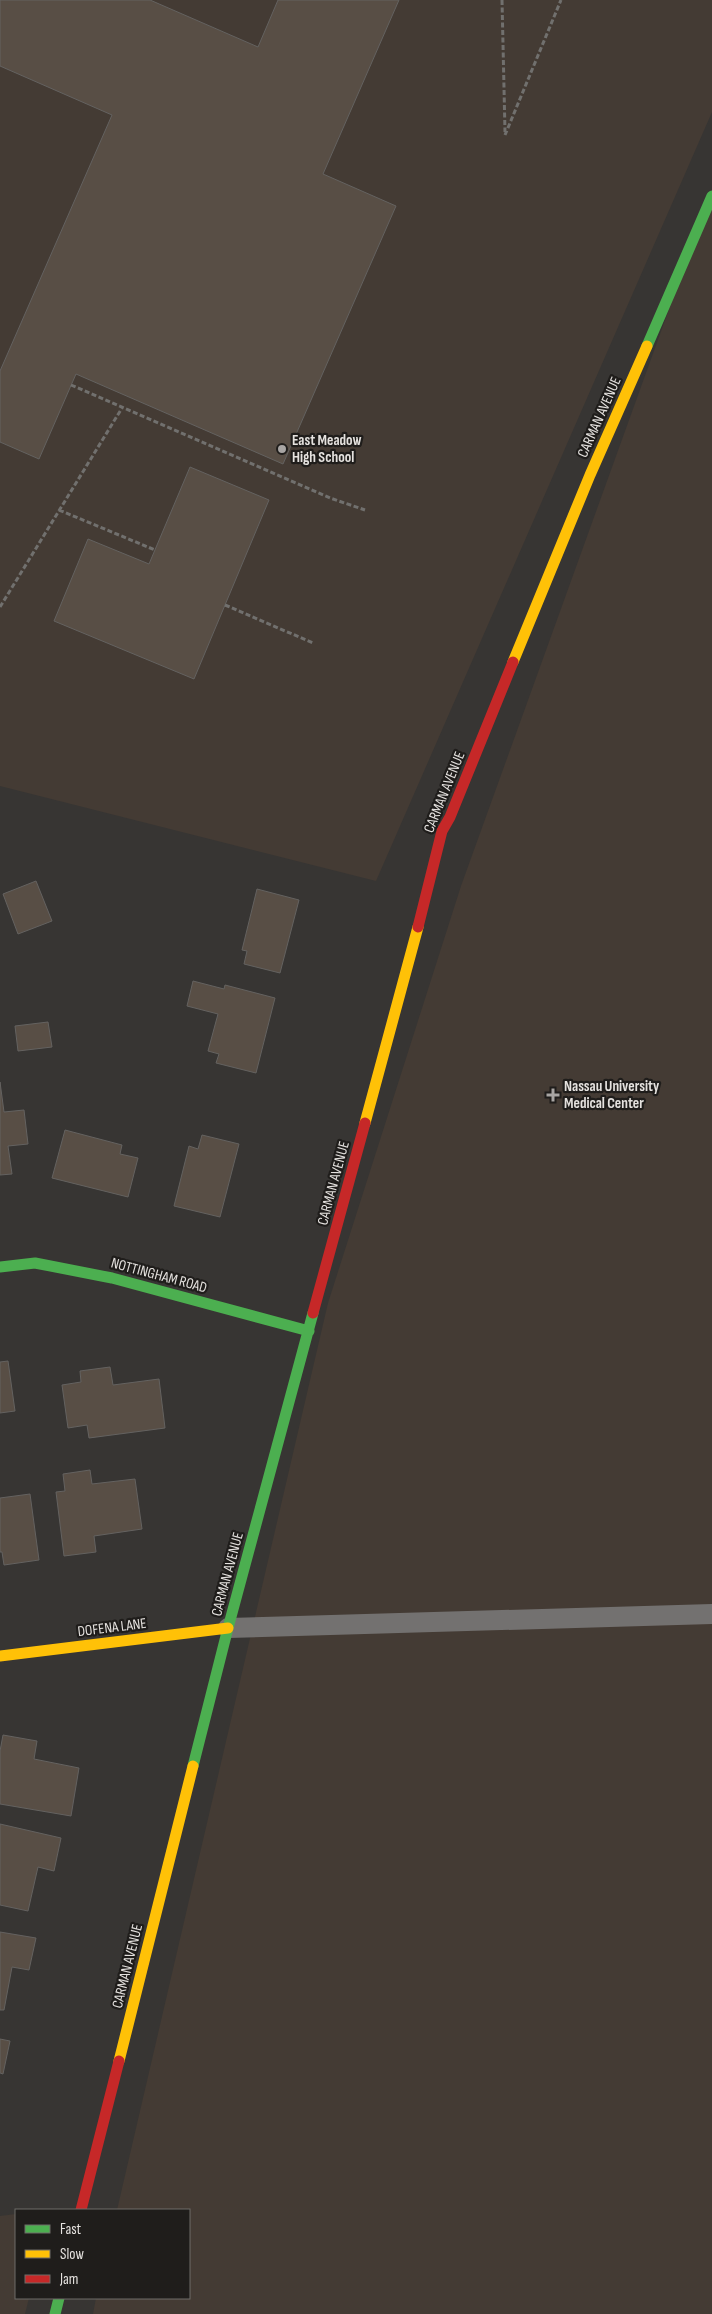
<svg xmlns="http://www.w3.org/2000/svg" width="712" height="2314" viewBox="0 0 712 2314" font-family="'Sofia Sans Condensed',sans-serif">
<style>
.built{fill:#443b34}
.building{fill:#584e45;stroke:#646260}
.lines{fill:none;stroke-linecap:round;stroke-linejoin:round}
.path{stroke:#71706e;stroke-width:3;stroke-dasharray:5 2.5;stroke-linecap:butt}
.lane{stroke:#737170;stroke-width:20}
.fast{stroke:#4caf50;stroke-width:11}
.slow{stroke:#ffc107;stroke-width:11}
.jam{stroke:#c62828;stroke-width:11}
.poi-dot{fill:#a8a5a3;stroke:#1f1d1b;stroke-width:2}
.labels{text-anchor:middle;stroke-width:4.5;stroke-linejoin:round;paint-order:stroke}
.street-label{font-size:15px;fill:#e5e2df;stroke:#1f1d1b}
.poi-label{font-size:15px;font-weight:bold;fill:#e5e2df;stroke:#1f1d1b;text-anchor:start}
</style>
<rect width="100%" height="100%" fill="#373533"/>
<path class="built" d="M0 0H712V112L376 881 0 786Z
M712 190V2314H93L96 2298H189V2210H117L328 1303 461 886Z
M16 2214V2298H29L25 2314H0V2216Z"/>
<path class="building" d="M0 0H150L258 47 278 0H399L323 174 396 206 283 464 76 374 39 459 0 442V371L112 115 0 66Z
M190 467 269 500 194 679 54 621 88 539 149 564Z
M36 881 52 921 18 934 3 894Z
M257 889 299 900 280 973 244 964 247 951 242 950Z
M193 981 224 989 225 985 275 998 256 1073 216 1063 219 1054 208 1051 218 1014 187 1006Z
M48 1022 52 1047 18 1051 15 1026Z
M0 1082 4 1112 24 1110 28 1144 8 1146 12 1174 0 1175Z
M65 1130 122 1145 120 1154 138 1158 128 1197 52 1178Z
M202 1135 239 1144 220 1217 174 1206 189 1146 198 1149Z
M8 1361 15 1411 0 1413V1362Z
M110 1367 113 1385 159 1379 165 1428 89 1438 87 1425 68 1428 62 1385 81 1382 80 1371Z
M90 1470 92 1484 135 1479 142 1529 94 1536 96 1552 64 1556 56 1492 65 1491 63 1474Z
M30 1494 39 1560 4 1565 2 1552H0V1498Z
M3 1735 37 1741 34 1759 79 1768 71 1816 0 1804V1751Z
M0 1824 61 1838 54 1871 38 1867 28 1911 0 1905Z
M0 1932 36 1938 29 1970 12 1967 4 2010H0Z
M0 2039 10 2041 3 2074 0 2073Z"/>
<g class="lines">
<path class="path" d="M502 0 505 132
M505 135 561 0
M71 385 330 498 365 510
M59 510 155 550
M225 605 313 643
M0 607 122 408"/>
<path class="lane" d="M228 1628 712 1614"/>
<path class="fast" d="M647 346 712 196
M0 1267 35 1263 112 1278 309 1331
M193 1766 228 1628 313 1313
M55 2314 59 2298"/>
<path class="slow" d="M513 662 590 475 647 346
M365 1123 418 927
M0 1656 228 1628
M119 2061 193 1766"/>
<path class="jam" d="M418 927 442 831 450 817 513 662
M313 1313 365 1123
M81 2210 119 2061"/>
</g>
<g class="poi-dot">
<circle cx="282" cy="449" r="5"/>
<path d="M550.5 1087.5h5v5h5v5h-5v5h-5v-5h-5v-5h5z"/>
</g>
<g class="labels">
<g class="street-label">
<text transform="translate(599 417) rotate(-66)" y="5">CARMAN AVENUE</text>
<text transform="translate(444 792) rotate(-68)" y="5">CARMAN AVENUE</text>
<text transform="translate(333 1183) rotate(-75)" y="5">CARMAN AVENUE</text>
<text transform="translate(159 1275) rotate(15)" y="5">NOTTINGHAM ROAD</text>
<text transform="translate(227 1574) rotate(-75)" y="5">CARMAN AVENUE</text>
<text transform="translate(112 1627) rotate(-7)" y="5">DOFENA LANE</text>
<text transform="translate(127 1966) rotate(-76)" y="5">CARMAN AVENUE</text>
</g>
<g class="poi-label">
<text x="292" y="445">East Meadow<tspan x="292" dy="17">High School</tspan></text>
<text x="564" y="1091">Nassau University<tspan x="564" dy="17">Medical Center</tspan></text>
</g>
</g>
<rect x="15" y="2209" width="175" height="90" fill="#1f1d1b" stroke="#6e6c69"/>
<rect x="25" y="2225" width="25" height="8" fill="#4caf50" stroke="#6e6c69"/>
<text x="60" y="2234" font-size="15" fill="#e5e2df">Fast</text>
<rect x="25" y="2250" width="25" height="8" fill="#ffc107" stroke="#6e6c69"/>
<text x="60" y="2259" font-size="15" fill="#e5e2df">Slow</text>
<rect x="25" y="2275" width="25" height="8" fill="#c62828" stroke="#6e6c69"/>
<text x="60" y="2284" font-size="15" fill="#e5e2df">Jam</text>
</svg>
